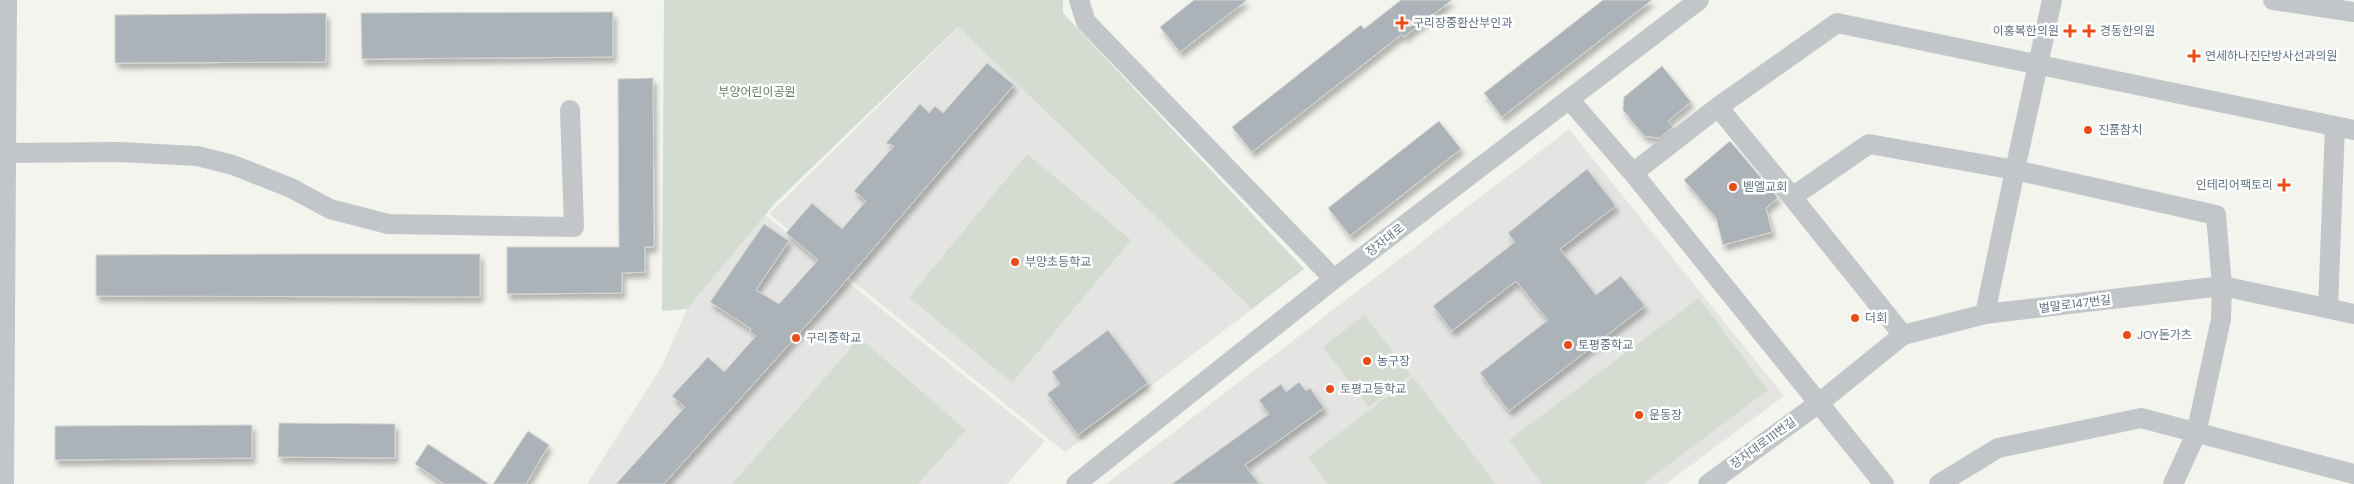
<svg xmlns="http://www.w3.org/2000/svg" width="2354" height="484" font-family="'DM Sans','Noto Sans KR',sans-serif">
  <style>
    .built { fill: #e4e5e3 }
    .green { fill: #d4dbd0 }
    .building { fill: #abb3b8; stroke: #d5d5d2; filter: url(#shadow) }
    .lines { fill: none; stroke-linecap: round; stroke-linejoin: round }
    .minor { stroke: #c3c6c9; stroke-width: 20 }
    .poi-dot { fill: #eb4d17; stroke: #fff; stroke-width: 2 }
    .labels { text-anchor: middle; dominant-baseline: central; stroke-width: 5; stroke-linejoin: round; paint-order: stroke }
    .poi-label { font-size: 12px; fill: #617382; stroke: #fff; text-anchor: start }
    .park-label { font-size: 12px; fill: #657960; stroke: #fff }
    .street-label { font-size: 12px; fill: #617382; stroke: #fff }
  </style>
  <defs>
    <filter id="shadow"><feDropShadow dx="3" dy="5.5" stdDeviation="2.5" flood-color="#0004"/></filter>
  </defs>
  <rect width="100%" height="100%" fill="#f4f4ef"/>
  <!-- built -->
  <path class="built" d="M959,27l293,282 -187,143 -296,-238z
    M1569,129l215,267 -118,88h-560z
    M765,215l280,226 -38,43h-420l75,-118 25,-57z"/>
  <!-- green -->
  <path class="green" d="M664,0h399v13l241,256 -52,40 -294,-282 -183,176 -88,106 -25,2z
    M1027,154l104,86 -119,143 -103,-86z
    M1699,298l69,92 -125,94h-101l-33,-44z
    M1364,315l47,60 -42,32 -46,-60z
    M860,338l106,92 -48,54h-186z
    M1413,377l83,107h-168l-20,-27z"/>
  <!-- building -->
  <path class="building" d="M1194,0h53l-67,52 -20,-25z
    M1401,0h51l-48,37 -2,-3 -150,118 -20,-25 129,-102 3,4z
    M1603,0h49l-150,117 -18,-24z
    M613,12v45l-251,2 -1,-46z
    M326,13v49l-211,1v-48z
    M987,63l27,22 -177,206 -173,193h-48l69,-77 -13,-11 36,-39 16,15 32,-36 -6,-5 1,-2 -41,-27 54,-78 25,17 -33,49 23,14 39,-44 -32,-27 26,-30 30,26 24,-28 -12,-10 40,-45 -8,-3 34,-39 9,9 6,-7 8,7z
    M1662,66l29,36 -23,19 5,6 -14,11 -15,-2 -21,-26 1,-13z
    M653,78l1,169h-9v25l-23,1v20l-115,1v-47h112l-1,-168z
    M1439,121l22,28 -111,87 -22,-28z
    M1730,141l48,57 -12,10 6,24 -49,13 -7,-27 -32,-38z
    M1587,169l29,37 -56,43 36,46 25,-19 24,30 -136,105 -29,-38 68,-53 -32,-39 -64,50 -19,-25 82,-64 -7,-9z
    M300,254h180v43l-384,-1v-41z
    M1108,330l40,53 -70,52 -31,-41 13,-10 -8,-12z
    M1299,382l7,9 4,-3 14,20 -79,57 14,19h-87l97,-70 -10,-14 22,-16 5,8z
    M279,423l116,1v34l-117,-1z
    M252,425v33l-197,2v-34z
    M528,431l21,14 -23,39h-33z
    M428,444l61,40h-45l-29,-20z"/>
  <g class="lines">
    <!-- minor -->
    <path class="minor" d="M1079,0l7,22 248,257
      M2052,0l-37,170 201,45 6,71 -1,33 -25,115 -23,50
      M2273,0l81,12
      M1569,99l64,74 251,311
      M1718,107l74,90
      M5,153l114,-1 78,4 36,9 58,23 39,21 58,15 186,3 -4,-117
      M1633,173l85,-66 119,-84 517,107
      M2328,308l7,-182
      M1903,335l-111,-138 77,-53 146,26 -30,144
      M4,484l3,-484
      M1076,484l258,-205 365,-279
      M1708,484l111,-81 84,-68 82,-21 237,-28 132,28
      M1939,484l59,-36 143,-30 213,56"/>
  </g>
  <!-- markers -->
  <g class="poi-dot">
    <path d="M1399.5 15.5h5v5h5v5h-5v5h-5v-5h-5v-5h5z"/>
    <path d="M2067.5 23.5h5v5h5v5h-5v5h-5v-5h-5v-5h5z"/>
    <path d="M2086.5 23.5h5v5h5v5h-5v5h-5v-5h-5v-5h5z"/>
    <path d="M2191.5 48.5h5v5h5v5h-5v5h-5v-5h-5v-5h5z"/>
    <circle cx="2088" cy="130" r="5"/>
    <path d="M2281.5 177.5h5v5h5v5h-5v5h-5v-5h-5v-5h5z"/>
    <circle cx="1733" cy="187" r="5"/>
    <circle cx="1015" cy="262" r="5"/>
    <circle cx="1855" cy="318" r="5"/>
    <circle cx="2127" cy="335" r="5"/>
    <circle cx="796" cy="338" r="5"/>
    <circle cx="1568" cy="345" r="5"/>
    <circle cx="1367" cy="361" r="5"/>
    <circle cx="1330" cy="389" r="5"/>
    <circle cx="1639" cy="415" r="5"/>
  </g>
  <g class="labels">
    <!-- poi labels -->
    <g class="poi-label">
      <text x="1413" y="23">구리장중환산부인과</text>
      <text x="2059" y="31" text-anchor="end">이홍복한의원</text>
      <text x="2100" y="31">경동한의원</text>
      <text x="2205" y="56">연세하나진단방사선과의원</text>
      <text x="2098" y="130">진품참치</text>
      <text x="2273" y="185" text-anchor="end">인테리어팩토리</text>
      <text x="1743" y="187">벧엘교회</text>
      <text x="1025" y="262">부양초등학교</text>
      <text x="1865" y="318">더회</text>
      <text x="2137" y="335">JOY돈가츠</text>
      <text x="806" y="338">구리중학교</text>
      <text x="1578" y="345">토평중학교</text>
      <text x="1377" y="361">농구장</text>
      <text x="1340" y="389">토평고등학교</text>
      <text x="1649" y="415">운동장</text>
    </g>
    <!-- park labels -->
    <g class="park-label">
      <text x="757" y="92">부양어린이공원</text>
    </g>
    <!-- street labels -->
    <g class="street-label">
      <text transform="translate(1385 240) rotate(-38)">장자대로</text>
      <text transform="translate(2075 304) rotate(-7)">벌말로147번길</text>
      <text transform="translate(1763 443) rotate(-36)">장자대로111번길</text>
    </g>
  </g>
</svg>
